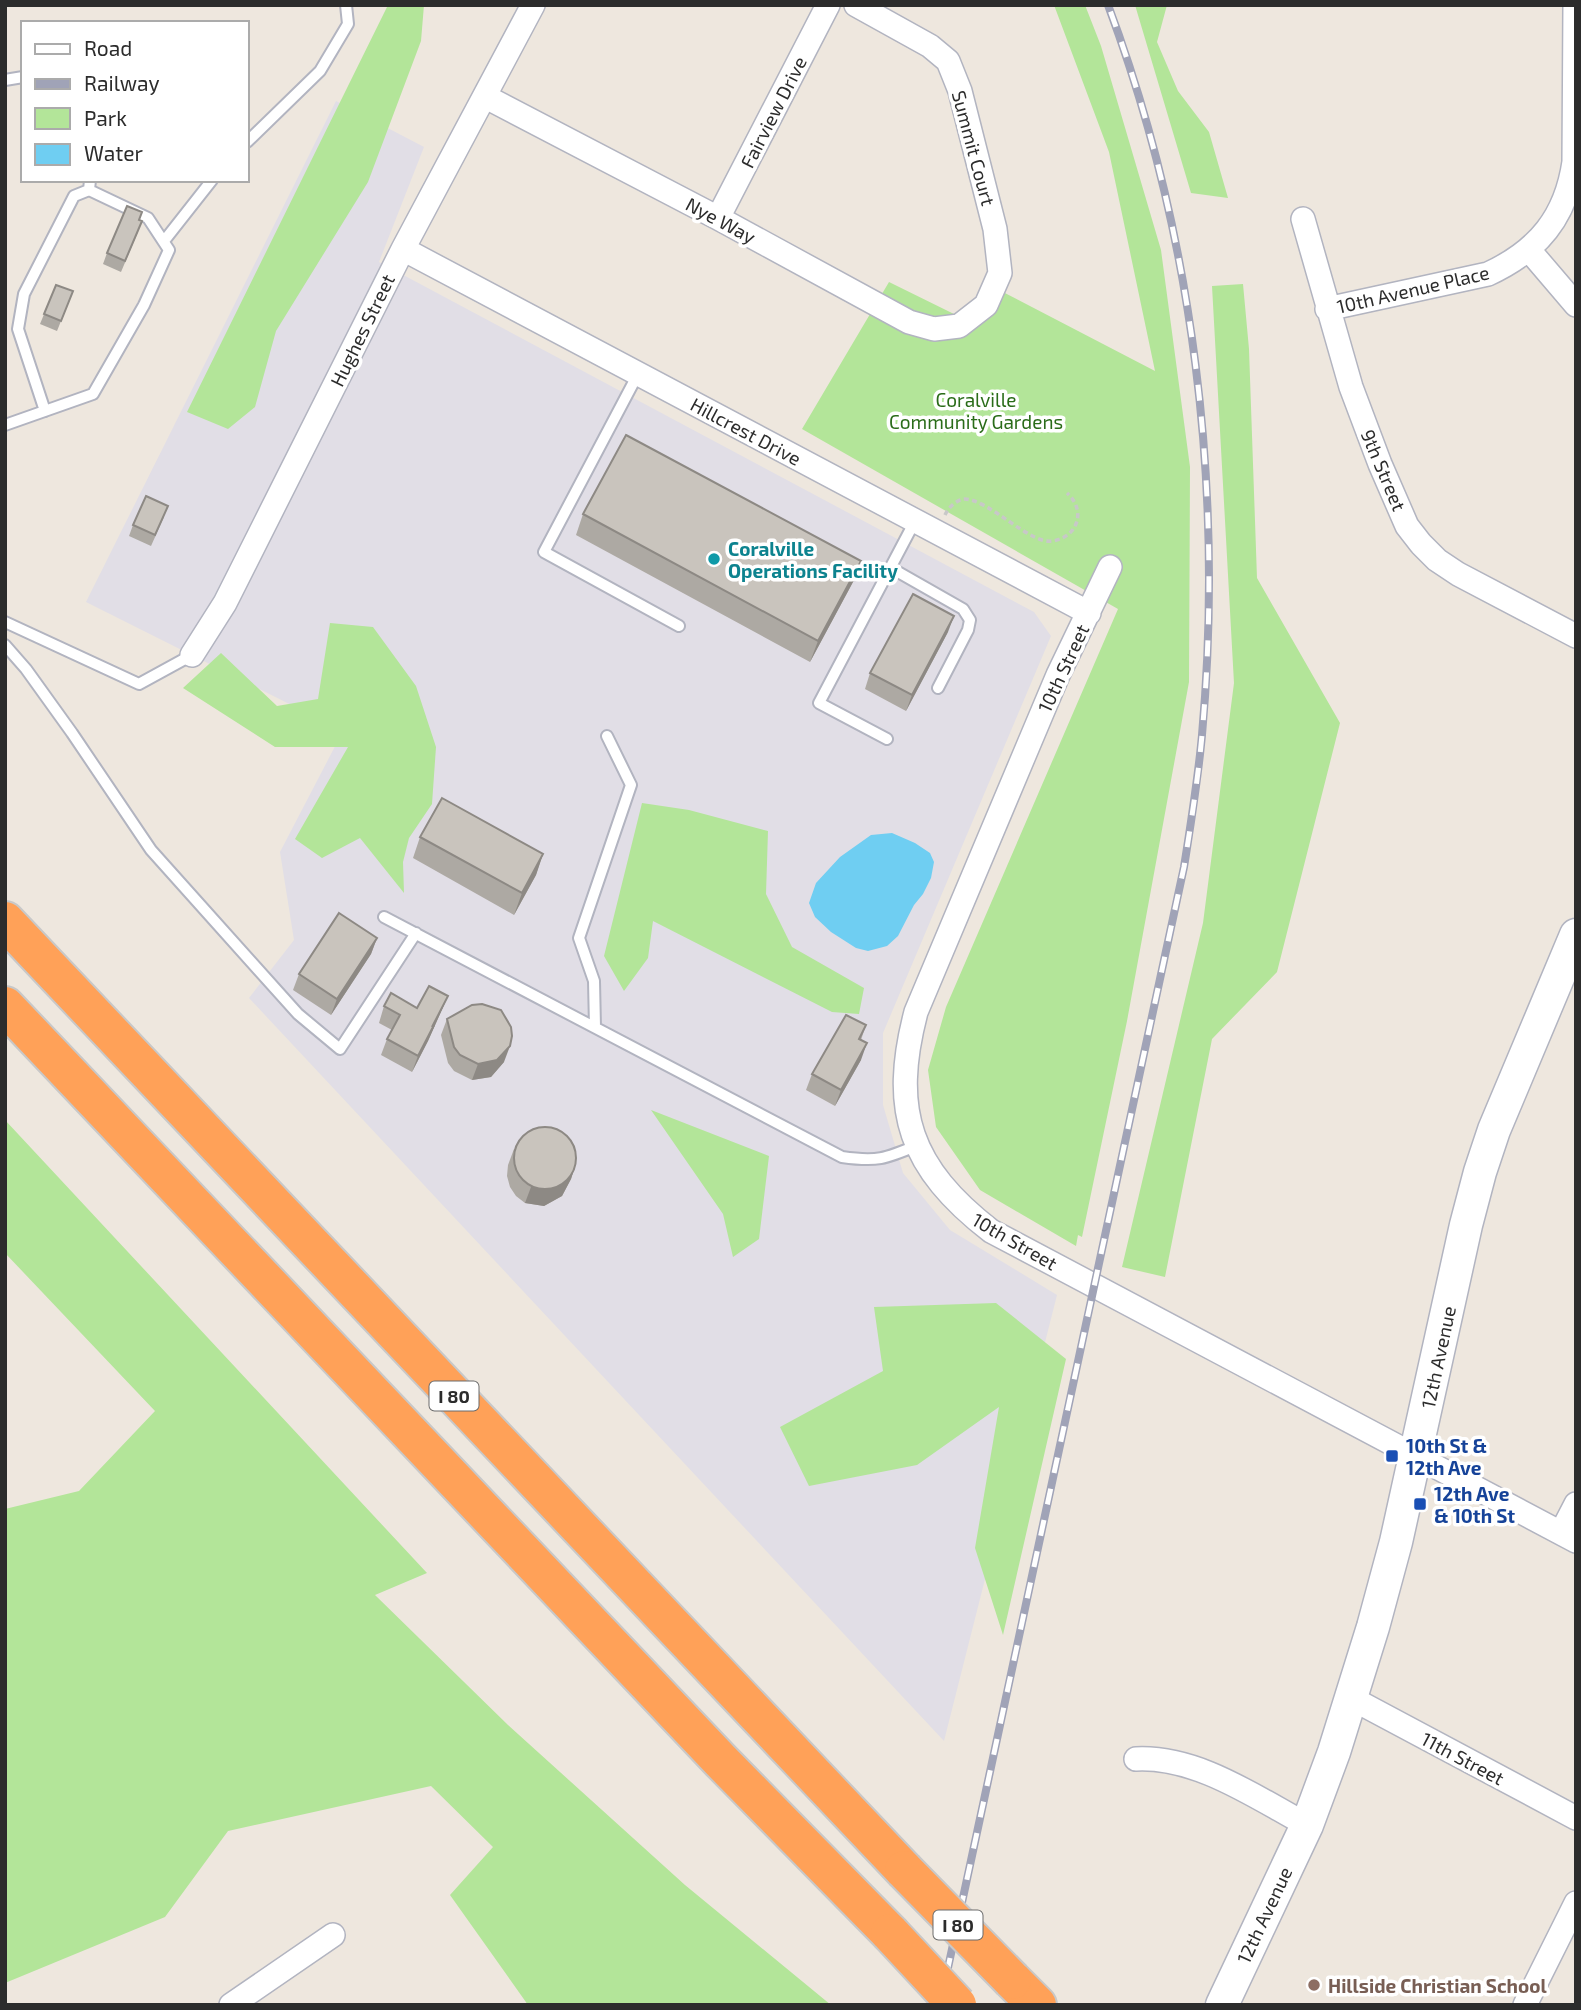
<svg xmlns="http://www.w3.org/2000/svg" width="1581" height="2010" font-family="'Exo 2',sans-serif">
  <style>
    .industrial { fill: #e1dee6 }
    .green { fill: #b3e599 }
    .water { fill: #6fcef2 }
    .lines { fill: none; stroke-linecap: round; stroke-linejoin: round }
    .lane-casing { stroke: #b2b4c0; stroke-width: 14 }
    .street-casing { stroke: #b2b4c0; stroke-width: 26 }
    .secondary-casing { stroke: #b2b4c0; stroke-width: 35 }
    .highway-casing { stroke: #c8c8c8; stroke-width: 42 }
    .path { stroke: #c8c8c8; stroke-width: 3.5; stroke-dasharray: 5 3.5; stroke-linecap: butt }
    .lane { stroke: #fff; stroke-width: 10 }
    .street { stroke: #fff; stroke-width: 23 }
    .secondary { stroke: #fff; stroke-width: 32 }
    .highway { stroke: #ffa158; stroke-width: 38 }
    .rail-casing { stroke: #a0a3b7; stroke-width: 8 }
    .rail { stroke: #fff; stroke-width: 5; stroke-dasharray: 16; stroke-linecap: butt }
    .highway-bridge-casing { stroke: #c8c8c8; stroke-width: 42; stroke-linecap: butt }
    .highway-bridge { stroke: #ffa158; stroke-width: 38 }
    .wall { fill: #ada9a3 }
    .shaded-wall { fill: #8d8984 }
    .building { fill: #c9c4bd; stroke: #8d8984; stroke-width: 2 }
    .culture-dot { fill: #0f9aa8; stroke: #fff; stroke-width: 2.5 }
    .transit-dot { fill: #1a4fb4; stroke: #fff; stroke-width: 2.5 }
    .education-dot { fill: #8d6e63; stroke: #fff; stroke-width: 2.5 }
    .labels { text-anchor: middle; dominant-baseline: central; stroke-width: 7; stroke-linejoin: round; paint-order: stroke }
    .shield { fill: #fff; stroke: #6b6b6b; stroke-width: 2 }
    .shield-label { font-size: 18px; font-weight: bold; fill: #2c2c2c }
    .street-label { font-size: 19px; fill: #2c2c2c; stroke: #fff }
    .park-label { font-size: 19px; fill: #2a6c19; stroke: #fff }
    .culture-label { font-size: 19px; font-weight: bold; fill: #0d838f; stroke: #fff; text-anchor: start }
    .transit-label { font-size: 19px; font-weight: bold; fill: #164399; stroke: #fff; text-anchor: start }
    .education-label { font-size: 19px; font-weight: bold; fill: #785e54; stroke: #fff; text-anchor: start }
  </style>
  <rect width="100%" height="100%" fill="#eee7de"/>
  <!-- industrial -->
  <path class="industrial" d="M336,101l88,46 -45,115 655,350 17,24 -168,397v72l20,68 47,57 107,65 -113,446 -695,-743 45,-58 -14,-88 63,-121 -257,-129z"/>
  <!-- green -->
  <path class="green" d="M388,5h36l-3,36 -53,141 -92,149 -21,76 -27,22 -41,-17z
    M1054,5h31l16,41 60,204 29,217 -1,215 -62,339 -45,216 -4,-2 -2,11 -96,-56 -44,-63 -8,-57 18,-63 172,-398 -316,-180 87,-147 67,33 43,-25 156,81 -46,-219z
    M1135,5h32l-10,37 21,49 31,41 19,66 -37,-5z
    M1243,284l6,65 8,229 83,145 -63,249 -65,67 -47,238 -43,-10 81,-344 31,-240 -22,-397z
    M330,623l43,4 43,59 20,61 -4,57 -23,34 -6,24 1,31 -44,-55 -38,20 -27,-19 53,-92h-73l-92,-59 38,-35 56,53 41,-7z
    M642,803l47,7 79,21 -2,63 26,53 72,41 -5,26 -27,-2 -179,-91 -5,37 -24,33 -20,-35z
    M651,1110l118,46 -10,83 -26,18 -10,-43z
    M5,1120l422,453 -52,22 133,130 177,160 146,120h-303l-78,-110 43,-48 -62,-61 -203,45 -63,86 -160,66v-474l74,-18 76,-80 -150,-158z
    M996,1303l70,56 -63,276 -28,-87 24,-141 -82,58 -108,21 -29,-59 103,-56 -9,-64z"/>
  <!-- water -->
  <path class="water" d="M892,833l23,10 15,10 4,9 -3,16 -8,16 -9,11 -16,31 -11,10 -19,5 -12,-3 -25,-16 -16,-15 -6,-14 7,-20 24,-26 31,-22z"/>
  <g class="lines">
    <defs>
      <path id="lane" d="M5,80l18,-3
        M247,142l73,-71 28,-47 -2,-19
        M164,241l48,-61
        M638,374l-94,178 135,74
        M45,411l-27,-82 6,-35 50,-98 15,-6
        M5,425l88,-31 51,-89 25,-55 -21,-32 -59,-28 1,-10
        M891,568l72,41 7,11 -2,10 -30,58
        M5,622l134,62 53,-29
        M5,645l21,24 46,64 79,117 147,164 42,35 76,-116
        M887,739l-68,-36 96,-182
        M384,917l458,240c35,5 43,2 76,-12
        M595,1027l-1,-46 -15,-43 52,-153 -24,-49"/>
      <path id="street" d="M486,97l232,121 191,104 25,7 25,-3 27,-21 14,-32 -5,-44 -35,-138 -12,-30 -18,-15 -74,-41
        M718,218l110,-213
        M1303,219l48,168 29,77 27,62 14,18 16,16 21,14 118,62
        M403,249l686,364
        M1529,250l47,55
        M1327,309l161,-35c50,-23 78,-57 86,-112l1,-157
        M1110,567l-52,108 -142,337c-26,99 -6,156 75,219l585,310
        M192,655l33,-52 178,-354 130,-244
        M1561,1533l15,-29
        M1351,1698l225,120
        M1136,1759c61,-3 119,38 171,66
        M231,2005l102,-70
        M1525,2005l51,-102"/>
      <path id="secondary" d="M1222,2005l85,-180 27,-73 39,-125 23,-85 70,-317 14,-53 14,-42 82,-195"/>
      <path id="highway" d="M5,921l899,949
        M5,1006l716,755 169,172
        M1012,1980l25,25"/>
    </defs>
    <!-- lane casing -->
    <use href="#lane" class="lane-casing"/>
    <!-- street casing -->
    <use href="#street" class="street-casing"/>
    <!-- secondary casing -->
    <use href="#secondary" class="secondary-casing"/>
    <!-- highway casing -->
    <use href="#highway" class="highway-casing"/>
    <!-- path -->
    <path class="path" d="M945,515c3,-7 12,-16 20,-16 25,1 65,46 88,42 26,-5 33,-31 14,-48"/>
    <!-- lane -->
    <use href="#lane" class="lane"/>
    <!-- street -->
    <use href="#street" class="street"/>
    <!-- secondary -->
    <use href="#secondary" class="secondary"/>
    <!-- highway -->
    <use href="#highway" class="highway"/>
    <defs>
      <path id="rail" d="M940,2005l244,-1138c7,-44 14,-88 18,-132 22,-244 -8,-500 -94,-730"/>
    </defs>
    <!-- rail casing -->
    <use href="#rail" class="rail-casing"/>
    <!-- rail -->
    <use href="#rail" class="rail"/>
    <defs>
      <path id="highway-bridge" d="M904,1870l108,110
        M890,1933l67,72"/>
    </defs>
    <!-- highway-bridge casing -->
    <use href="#highway-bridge" class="highway-bridge-casing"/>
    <!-- highway-bridge -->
    <use href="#highway-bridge" class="highway-bridge"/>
  </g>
  <!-- wall -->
  <path class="wall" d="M139,220l-1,12 -17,40 -18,-8 4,-11z
    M56,285l17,6 -16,40 -17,-7z
    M583,514l278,47 -8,21 -43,80 -234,-127z
    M164,517l-13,29 -22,-10 4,-11z
    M948,632l-42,79 -41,-22 5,-16z
    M420,837l123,17 -7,21 -22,40 -101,-57z
    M377,938l-6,16 -40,61 -38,-25 6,-16z
    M448,996l-20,45 -16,31 -31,-17 6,-16 5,-9 -13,-7 5,-17 33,2z
    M447,1019l57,43 -13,15 -19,3 -18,-9 -6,-8 -7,-28z
    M866,1025l-5,15v20l-26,46 -29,-16 6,-16z
    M514,1149l62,14 -5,16 -9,17 -18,10 -19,-3 -9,-7 -6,-9 -3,-11 1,-11z"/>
  <!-- shaded-wall -->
  <path class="shaded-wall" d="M861,561l-8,21 -43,80 8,-21z
    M954,616l-6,16 -42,79 6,-16z
    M543,854l-7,21 -22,40 8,-22z
    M377,938l-6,16 -40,61 6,-16z
    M448,996l-20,45 -16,31 6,-16z
    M867,1043l-6,17 -26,46 6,-16z
    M510,1046l-6,16 -13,15 -19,3 6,-16z
    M576,1163l-5,16 -9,17 -18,10 -19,-3 6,-16z"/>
  <!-- building -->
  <path class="building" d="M127,206l15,6 -3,8 3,1 -17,40 -18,-8z
    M56,285l17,6 -12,30 -17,-7z
    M626,435l235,126 -43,80 -235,-127z
    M146,496l22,10 -13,29 -22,-10z
    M913,594l41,22 -42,79 -42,-22z
    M442,798l101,56 -21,39 -102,-56z
    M339,913l38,25 -40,61 -38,-25z
    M429,986l19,10 -16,31 2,-2 -16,31 -31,-17 13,-24 -16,-9 7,-13 26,15z
    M482,1004l19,6 10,17 1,9 -2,10 -13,14 -19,4 -18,-9 -6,-8 -7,-28 25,-14z
    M846,1015l20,10 -7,14 8,4 -26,47 -29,-16z
    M514 1158a31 31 0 1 1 62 0a31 31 0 1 1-62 0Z"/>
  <!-- markers -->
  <circle class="culture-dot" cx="714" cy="559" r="7"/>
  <g class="transit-dot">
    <rect x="1385" y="1449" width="14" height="14" rx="3.5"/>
    <rect x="1413" y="1497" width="14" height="14" rx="3.5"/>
  </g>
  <circle class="education-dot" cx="1314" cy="1985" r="7"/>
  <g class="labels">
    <!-- shield labels -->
    <g class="shield">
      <rect x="429.5" y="1381.5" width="49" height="29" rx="5"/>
      <rect x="933.5" y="1910.5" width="49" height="29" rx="5"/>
    </g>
    <g class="shield-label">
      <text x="454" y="1396">I 80</text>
      <text x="958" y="1925">I 80</text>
    </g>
    <!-- street labels -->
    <g class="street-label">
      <text transform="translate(773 112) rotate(-63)">Fairview Drive</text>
      <text transform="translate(974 148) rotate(75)">Summit Court</text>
      <text transform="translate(721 220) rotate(28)">Nye Way</text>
      <text transform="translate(1413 289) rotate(-13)">10th Avenue Place</text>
      <text transform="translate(362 330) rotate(-64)">Hughes Street</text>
      <text transform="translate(746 431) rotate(28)">Hillcrest Drive</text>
      <text transform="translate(1384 470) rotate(67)">9th Street</text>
      <text transform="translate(1063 668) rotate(-65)">10th Street</text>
      <text transform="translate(1015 1241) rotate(30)">10th Street</text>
      <text transform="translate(1438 1357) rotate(-78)">12th Avenue</text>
      <text transform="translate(1463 1758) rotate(28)">11th Street</text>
      <text transform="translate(1264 1915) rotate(-65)">12th Avenue</text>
    </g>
    <!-- park labels -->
    <g class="park-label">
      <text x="976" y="399">Coralville<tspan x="976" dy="22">Community Gardens</tspan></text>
    </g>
    <!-- culture labels -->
    <g class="culture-label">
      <text x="728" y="548">Coralville<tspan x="728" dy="22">Operations Facility</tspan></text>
    </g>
    <!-- transit labels -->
    <g class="transit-label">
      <text x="1406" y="1445">10th St &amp;<tspan x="1406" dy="22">12th Ave</tspan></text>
      <text x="1434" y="1493">12th Ave<tspan x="1434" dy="22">&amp; 10th St</tspan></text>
    </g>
    <!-- education labels -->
    <g class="education-label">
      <text x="1328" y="1985">Hillside Christian School</text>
    </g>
  </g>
  <!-- border -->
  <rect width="1581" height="2010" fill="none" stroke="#2c2c2c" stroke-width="14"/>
  <!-- legend -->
  <rect x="21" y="21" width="228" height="161" fill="#ffffff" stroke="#ababab" stroke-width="2"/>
  <rect x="35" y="44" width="35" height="10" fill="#ffffff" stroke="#ababab" stroke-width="2"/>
  <text x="84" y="56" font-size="21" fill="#2c2c2c">Road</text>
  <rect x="35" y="79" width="35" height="10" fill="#a0a3b7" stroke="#ababab" stroke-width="2"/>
  <text x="84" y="91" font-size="21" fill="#2c2c2c">Railway</text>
  <rect x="35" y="108" width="35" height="21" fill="#b3e599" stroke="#ababab" stroke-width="2"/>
  <text x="84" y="126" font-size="21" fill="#2c2c2c">Park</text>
  <rect x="35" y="144" width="35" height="21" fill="#6fcef2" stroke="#ababab" stroke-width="2"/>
  <text x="84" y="161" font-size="21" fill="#2c2c2c">Water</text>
</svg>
